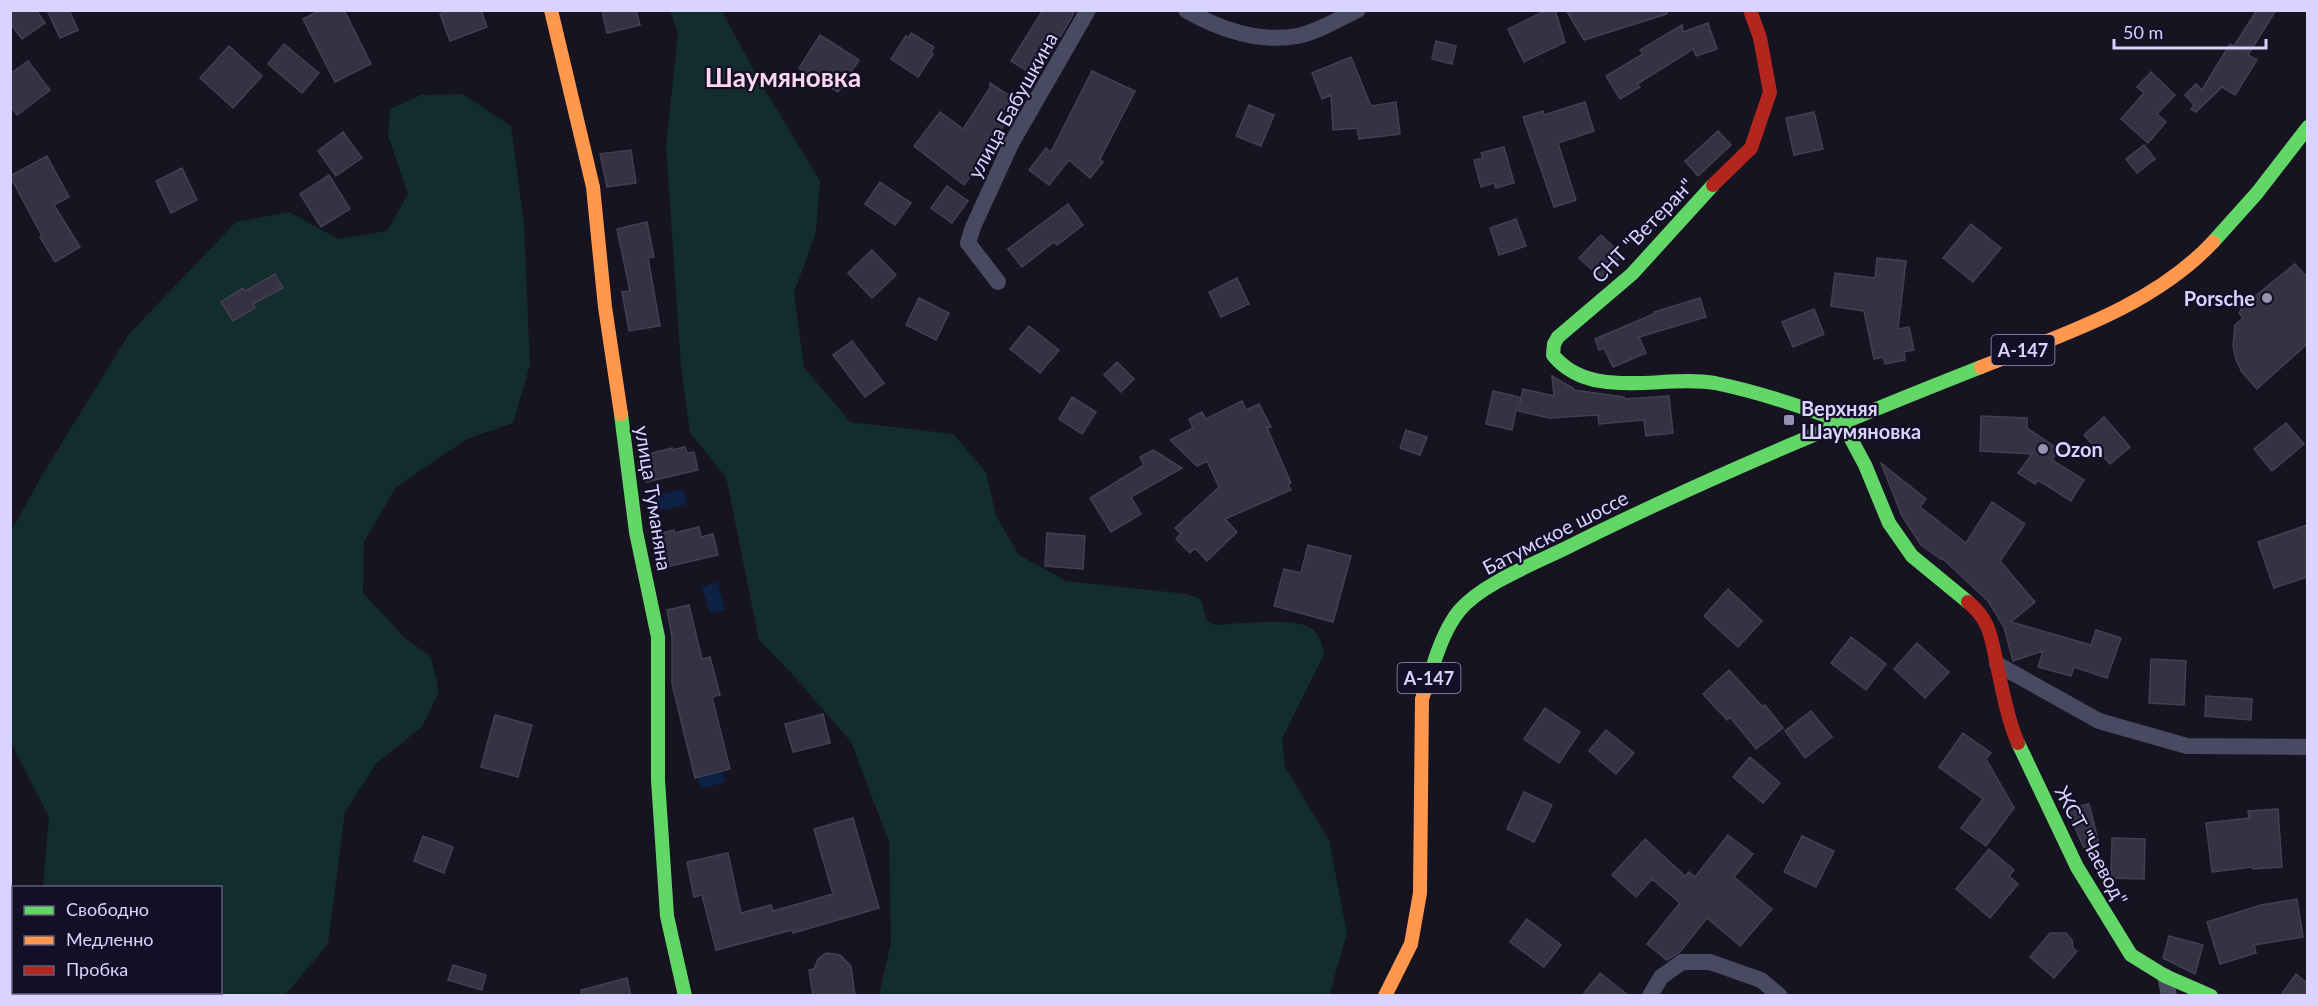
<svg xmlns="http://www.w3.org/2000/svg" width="2318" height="1006" font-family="Lato,sans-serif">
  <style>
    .green { fill: #132c2d }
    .water { fill: #0d2144 }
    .building { fill: #343243; stroke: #433f54; stroke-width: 1.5 }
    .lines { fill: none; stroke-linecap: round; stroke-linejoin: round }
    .street { stroke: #4a4962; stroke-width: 16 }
    .fast { stroke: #63d668; stroke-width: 14 }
    .slow { stroke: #ff974d; stroke-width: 14 }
    .jam { stroke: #b3261e; stroke-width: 14 }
    .poi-dot { fill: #9591b1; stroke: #130f26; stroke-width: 2 }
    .labels { text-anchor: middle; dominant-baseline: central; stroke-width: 4.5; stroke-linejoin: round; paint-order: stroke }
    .shield { fill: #130f26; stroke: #9e99be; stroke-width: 1.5 }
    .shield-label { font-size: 18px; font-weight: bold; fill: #d9d4ff }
    .street-label { font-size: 20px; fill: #d9d4ff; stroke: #130f26 }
    .poi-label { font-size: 20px; font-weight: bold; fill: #d9d4ff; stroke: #130f26; text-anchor: start }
    .district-label { font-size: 26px; font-weight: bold; fill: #ffd6f0; stroke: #130f26 }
  </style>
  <rect width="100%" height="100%" fill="#161421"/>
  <!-- green -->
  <path class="green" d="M670,11h52l37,69 61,101 -4,51 -22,61 10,74 46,55 103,12 33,38 10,44 23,39 47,26 121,13 14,5 5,20 9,6c21,-1 81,-9 97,4 8,6 10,16 12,25l-42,85 3,28 44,73 18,94 -18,61h-450l12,-53 -2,-100 -38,-100 -57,-66 -35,-36 -33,-163 -36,-44 -9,-66 -15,-221 12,-113z
    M463,94l48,32 13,98 6,141 -17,58 -46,16 -71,48 -32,55 -1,51 41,44 27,20 8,35 -17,35 -46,37 -31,48 -17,132 -43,51h-274l-1,-70 3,-3 1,70h206v-104l-177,-1 6,-70 -38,-74v-212l33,-59 85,-138 107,-112 53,-10 49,27 49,-8 21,-37 -20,-58 2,-27 31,-14z"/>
  <!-- water -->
  <path class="water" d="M683,489l4,15 -27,7 -4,-15z
    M717,582l8,27 -15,4 -8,-26z
    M722,771l3,11 -24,7 -3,-11z"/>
  <!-- building -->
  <path class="building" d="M10,10h26l9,13 -23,16 -12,-16z
    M47,10h22l9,20 -18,8z
    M320,10h24l27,54 -36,18 -32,-63z
    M449,10h32l6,17 -37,14 -10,-27z
    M602,10h34l4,15 -33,8z
    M1043,10h27l4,3 -37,64 -26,-16z
    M1547,10h8l10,32 -41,20 -16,-33z
    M1566,10h101v4l-83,26z
    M2257,10h19l-28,45 9,5 -22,35 -13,-8 -26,25 -5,-3 3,-4 -9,-10 11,-11 6,6 28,-46 4,2z
    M1708,23l9,26 -21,7 -3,-7 -56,35 3,3 -20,12 -14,-23 37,-22 -3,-4 42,-25 1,7z
    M911,33l23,14 -3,5 2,2 -15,23 -27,-18 15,-23 3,1z
    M820,35l39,25 -21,32 -39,-24z
    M1436,41l20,5 -4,18 -20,-5z
    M284,44l35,29 -17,20 -34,-29z
    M229,46l33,30 -29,32 -33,-30z
    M1351,57l20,49 25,-4 4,32 -41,5 -2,-11 -24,2 -2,-35 -9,4 -10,-26z
    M28,61l22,29 -33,25 -7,-10v-31z
    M1092,71l43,20 -35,68 3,3 -13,16 -21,-18 -20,25 -20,-15 17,-22 5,4z
    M2151,72l24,23 -18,19 9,8 -18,21 -27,-24 23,-26 -7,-6z
    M990,83l29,19 -31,47 2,1 -26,35 -50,-39 26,-34 23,17 27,-41z
    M1585,102l9,29 -36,12 18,57 -22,7 -31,-90 20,-6 1,4z
    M1249,105l25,10 -13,31 -25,-10z
    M1814,112l9,37 -29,6 -8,-37z
    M1718,131l13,14 -33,31 -13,-15z
    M343,132l19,26 -26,18 -18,-25z
    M2144,145l11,14 -18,14 -11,-14z
    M1504,147l10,36 -18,5 -2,-5 -13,4 -7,-27 9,-2 -2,-5z
    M631,150l5,33 -29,4 -7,-33z
    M47,156l22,41 -15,8 26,42 -25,15 -15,-25 2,-1 -32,-60z
    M182,168l15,32 -26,13 -15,-32z
    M329,175l21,34 -29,18 -21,-33z
    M880,182l31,21 -16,22 -30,-21z
    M947,186l21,15 -16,22 -21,-15z
    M1068,204l15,21 -26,20 -3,-3 -32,25 -14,-18z
    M1516,219l10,27 -27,9 -9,-27z
    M647,222l7,35 -6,1 12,68 -31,5 -7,-39 8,-1 -13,-62z
    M1971,224l30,24 -28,34 -30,-24z
    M1601,235l21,20 -21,23 -22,-20z
    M872,250l24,25 -24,23 -24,-25z
    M1877,258l29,3 -8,68 11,-2 5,23 -10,2 1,8 -20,4 -2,-7 -9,2 -10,-48 -33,-5 4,-33 40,5z
    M2295,264l12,13v67l-50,45 -15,-17 -6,-12 -3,-14 2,-21 8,-7 -4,-5 5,-8z
    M275,274l8,14 -30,16 2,4 -22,13 -12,-19 22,-14 2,3z
    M1237,278l12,26 -28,13 -12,-25z
    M919,298l30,15 -13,27 -30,-15z
    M1700,298l6,19 -67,20 7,16 -33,14 -9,-19 -5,2 -4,-11 59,-25v-2z
    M1814,309l10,25 -31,13 -11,-25z
    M1029,326l30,24 -19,23 -30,-24z
    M852,341l32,42 -19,14 -32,-42z
    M1117,362l17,17 -13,13 -17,-17z
    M1552,376l21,12 1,2 50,7 1,2 44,-3 4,37 -27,3 -2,-16 -45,4 -1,-9 -49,3 -31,-7 5,-22 31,7z
    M1493,391l26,6 -7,33 -26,-6z
    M1072,397l24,15 -14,22 -23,-15z
    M1242,401l4,9 13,-6 12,23 -4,1 24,55 -3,2 3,5 -66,29 12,13 -30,29 -12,-13 -5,5 -14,-14 5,-5 -6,-6 44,-41 -12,-26 -10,5 -27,-26 23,-12 -4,-9 13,-7 4,7z
    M1981,416l46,2v10l40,27h-12l-3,5 32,20 -13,21 -33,-21 -3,4 -17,-11 14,-19 -52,-3z
    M2104,417l26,30 -20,17 -26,-29z
    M2286,423l18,21 -32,27 -18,-22z
    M1406,430l21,7 -7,18 -20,-7z
    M685,447l2,6 7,-1 4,18 -52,12 -5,-26 31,-8v2z
    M1153,450l29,18 -51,29 10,17 -30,18 -21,-34 54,-33 -4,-8z
    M1881,463l45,36 -6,8 46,36 26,-41 33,22 -25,37 35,41 -24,20 80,23 5,-15 25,8 -14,40 -33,-11 -3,9 -33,-9 5,-16 -30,10 -9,-34 -16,-26 -46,-43 -1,1 -20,-14 -19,-29z
    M2307,525v52l-33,11 -16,-46z
    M699,527l2,10 12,-3 5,21 -52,12 -8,-33 16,-4v3z
    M1047,533l38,3 -2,33 -38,-3z
    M1308,545l43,11 -18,66 -59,-16 10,-37 17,4z
    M1728,589l34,32 -24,26 -34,-31z
    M689,605l13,54 8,-2 10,38 -8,2 18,72 -35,9 -23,-94v-47l-5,-27z
    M1851,637l35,27 -20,26 -35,-27z
    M1917,643l32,29 -24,26 -31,-29z
    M2151,659l35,2 -2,44 -35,-2z
    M1729,670l34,37 2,-2 18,23 -27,21 -26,-32 -3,3 -24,-26z
    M2206,696l46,3 -1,21 -46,-4z
    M1545,708l35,24 -21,31 -35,-24z
    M1811,711l21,26 -27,21 -20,-27z
    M823,714l7,29 -37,9 -8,-28z
    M495,715l37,10 -14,52 -37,-10z
    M1606,730l28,23 -18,21 -27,-23z
    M1963,733l28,20 -5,6 28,49 -28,38 -25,-18 22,-29 -44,-32z
    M1750,757l30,26 -17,20 -30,-26z
    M1524,792l28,13 -18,37 -27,-13z
    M2089,804l10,40 -15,4 -17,-39z
    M2278,809l4,58 -29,2v-2l-41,5 -6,-49 43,-5 -1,-7z
    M853,818l26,90 -86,25 -1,-3 -76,20 -14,-55 -8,2 -7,-35 41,-9 13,60 30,-8 2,6 60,-17 -19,-65z
    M1728,835l25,19 -19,23 38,32 -32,37 -33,-28 -27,34 -13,8 -20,-16 33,-41 -28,-24 -16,18 -24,-22 33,-36 40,37 4,-4 6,5z
    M423,836l30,11 -9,26 -30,-12z
    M1802,836l32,15 -18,36 -32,-15z
    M2112,838l33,1 -1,40 -33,-1z
    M1989,849l25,21 -5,6 9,8 -28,34 -34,-29z
    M2297,899l6,38 -49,8 2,8 -36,11 -13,-42 54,-17z
    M1527,919l34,26 -17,22 -34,-25z
    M2050,933h16l6,7 1,8 4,3 -23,27 -24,-21z
    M2169,936l34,9 -8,29 -32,-16z
    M826,953l14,2 11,11 4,30h-42l-4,-26 5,-1 4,-10z
    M453,965l33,10 -4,15 -34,-10z
    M1600,973l29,23h-47z
    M2296,974l11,9v13h-27z
    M627,978l4,18h-50v-6z"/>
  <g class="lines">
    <!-- street -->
    <path class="street" d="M1186,10c32,19 73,33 111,26 19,-3 43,-18 61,-26
      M998,282l-30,-39 5,-16 38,-83 77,-134
      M1997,664l102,57 88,25 121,1
      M2165,976l4,20
      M1650,996l11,-19 21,-15h28l51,18 19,16"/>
    <!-- fast -->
    <path class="fast" d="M1713,185l-81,89 -74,63 -4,7 -1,11c38,47 110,19 162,28 43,9 86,23 127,39l23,43 24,58 23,33 56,46
      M2213,242l44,-49 51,-66
      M621,414l15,118 22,105v143l9,136 18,80
      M1432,669c6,-20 14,-42 27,-58 22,-27 77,-48 109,-64 134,-67 273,-125 413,-180
      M2018,743l59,124 54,88 34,21 46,20"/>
    <!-- slow -->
    <path class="slow" d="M551,10l42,177 12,120 16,107
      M1981,367c80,-32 171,-60 232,-125
      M1385,996l26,-52 9,-51 2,-194 10,-30"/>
    <!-- jam -->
    <path class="jam" d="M1713,185l38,-37 19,-56 -10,-54 -10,-28
      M1968,602c23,19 23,36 29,63 5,24 11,56 21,78"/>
  </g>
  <!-- markers -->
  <g class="poi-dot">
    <circle cx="2267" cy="298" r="6"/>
    <rect x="1783" y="414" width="12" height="12" rx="3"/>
    <circle cx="2043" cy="449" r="6"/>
  </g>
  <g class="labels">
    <!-- shield labels -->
    <g class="shield">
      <rect x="1991.5" y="335" width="63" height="30" rx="4.5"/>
      <rect x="1397.5" y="663" width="63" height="30" rx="4.5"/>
    </g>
    <g class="shield-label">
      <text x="2023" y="350">А-147</text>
      <text x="1429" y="678">А-147</text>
    </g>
    <!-- street labels -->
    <g class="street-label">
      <text transform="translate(1012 105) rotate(-61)">улица Бабушкина</text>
      <text transform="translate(1642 230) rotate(-46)">СНТ "Ветеран"</text>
      <text transform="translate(654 498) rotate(81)">улица Туманяна</text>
      <text transform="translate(1555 532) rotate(-27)">Батумское шоссе</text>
      <text transform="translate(2092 845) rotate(62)">ЖСТ "Чаевод"</text>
    </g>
    <!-- poi labels -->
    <g class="poi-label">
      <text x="2255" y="298" text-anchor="end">Porsche</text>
      <text x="1801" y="408">Верхняя<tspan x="1801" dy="23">Шаумяновка</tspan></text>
      <text x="2055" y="449">Ozon</text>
    </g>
    <!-- district labels -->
    <g class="district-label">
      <text x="783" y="77">Шаумяновка</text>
    </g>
  </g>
  <!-- border -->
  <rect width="2318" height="1006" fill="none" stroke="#d9d4ff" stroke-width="24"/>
  <!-- legend -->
  <rect x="12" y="886" width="210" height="108" fill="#130f26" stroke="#625e7d" stroke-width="1.5"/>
  <rect x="24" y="906" width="30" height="9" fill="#63d668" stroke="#625e7d" stroke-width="1.5"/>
  <text x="66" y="916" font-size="18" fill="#d9d4ff">Свободно</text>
  <rect x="24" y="936" width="30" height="9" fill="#ff974d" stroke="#625e7d" stroke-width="1.5"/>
  <text x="66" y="946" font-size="18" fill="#d9d4ff">Медленно</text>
  <rect x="24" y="966" width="30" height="9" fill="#b3261e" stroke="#625e7d" stroke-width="1.5"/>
  <text x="66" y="976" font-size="18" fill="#d9d4ff">Пробка</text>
  <!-- scale -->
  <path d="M2114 39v9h152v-9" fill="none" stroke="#d9d4ff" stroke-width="3"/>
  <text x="2123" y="39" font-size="18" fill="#d9d4ff" stroke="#130f26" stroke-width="4.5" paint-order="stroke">50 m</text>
</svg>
